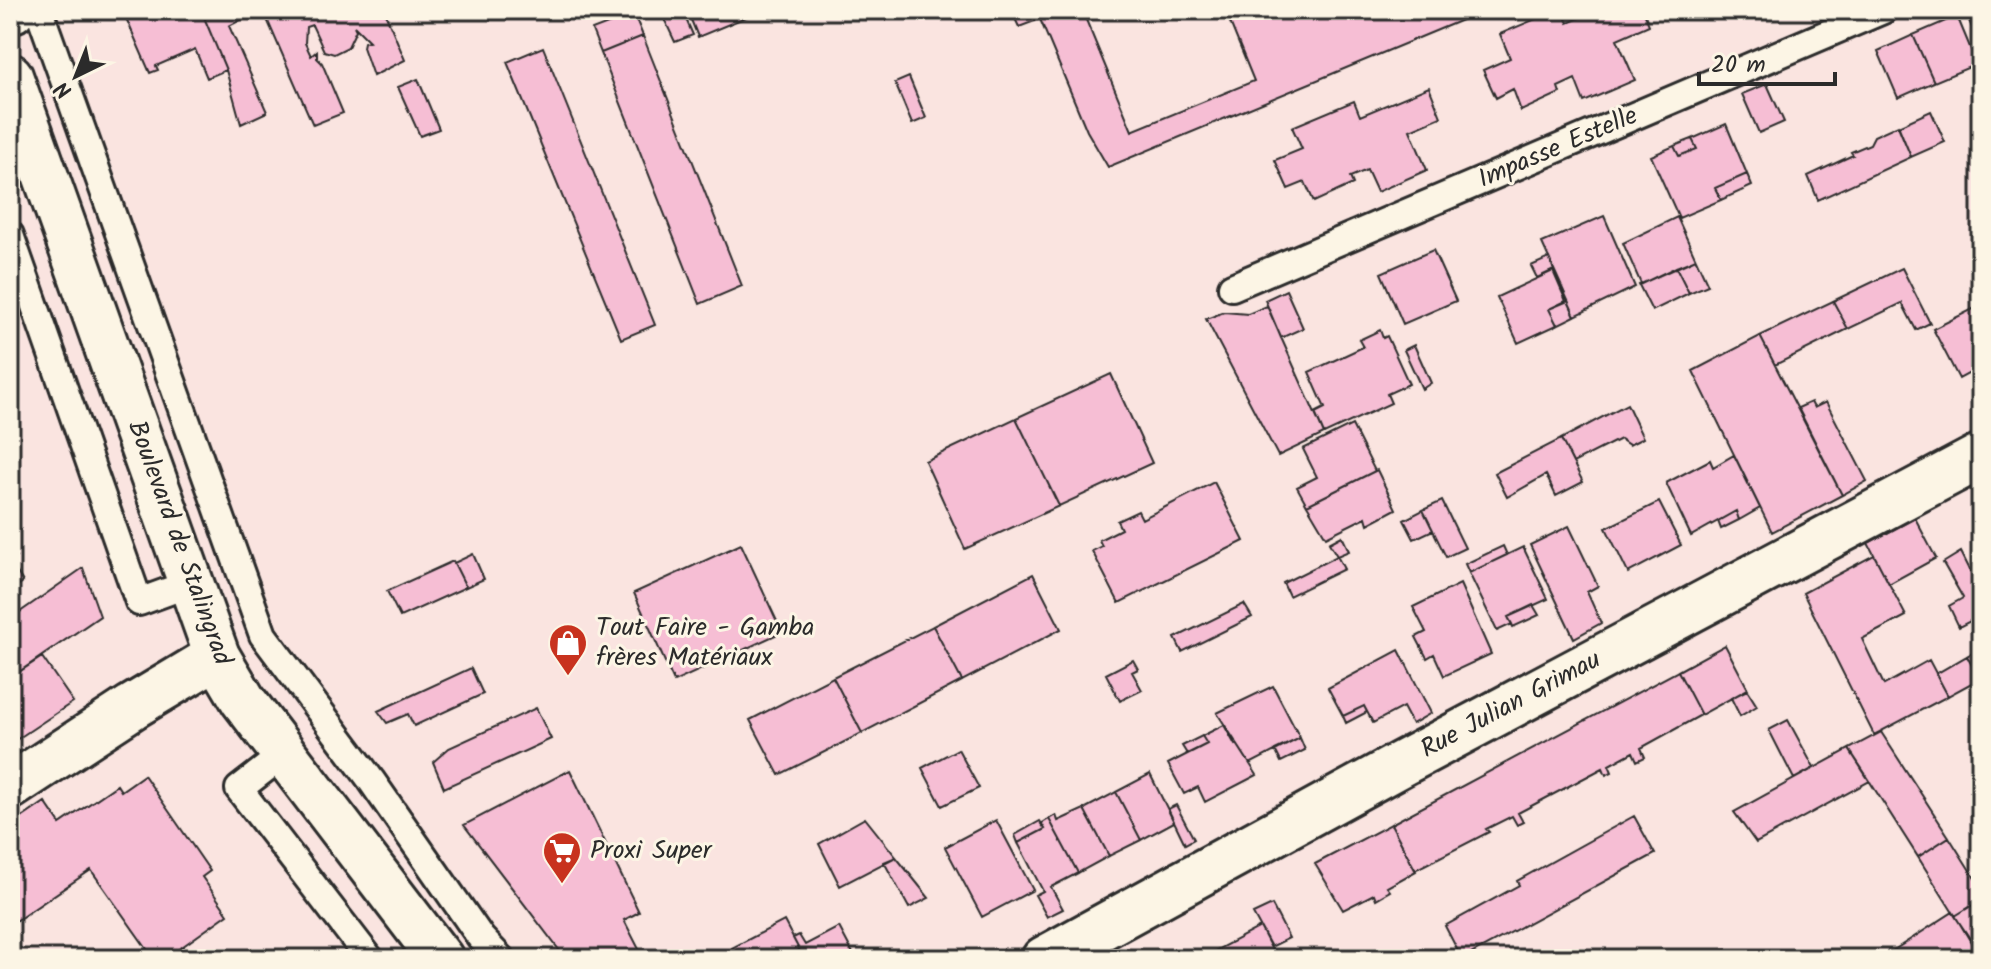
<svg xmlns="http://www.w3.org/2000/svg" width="1991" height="969" font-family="Kalam,sans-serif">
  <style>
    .building { fill: #f6bed4; stroke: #2b2b2b; stroke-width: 2 }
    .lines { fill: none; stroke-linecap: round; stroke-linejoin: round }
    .service-casing { stroke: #2b2b2b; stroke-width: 32 }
    .minor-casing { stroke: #2b2b2b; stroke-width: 50 }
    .secondary-casing { stroke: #2b2b2b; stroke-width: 50 }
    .service { stroke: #fcf5e5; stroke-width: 26 }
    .minor { stroke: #fcf5e5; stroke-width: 44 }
    .secondary { stroke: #fcf5e5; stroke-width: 44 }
    .labels { text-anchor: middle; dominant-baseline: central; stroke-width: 6; stroke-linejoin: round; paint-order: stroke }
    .street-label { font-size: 26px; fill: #2b2b2b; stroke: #fcf5e5 }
    .poi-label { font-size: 26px; fill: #2b2b2b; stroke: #fcf5e5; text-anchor: start }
  </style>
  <rect width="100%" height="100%" fill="#fae4e0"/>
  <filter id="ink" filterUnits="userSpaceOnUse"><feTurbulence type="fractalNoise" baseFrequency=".0125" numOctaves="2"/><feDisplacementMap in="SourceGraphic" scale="16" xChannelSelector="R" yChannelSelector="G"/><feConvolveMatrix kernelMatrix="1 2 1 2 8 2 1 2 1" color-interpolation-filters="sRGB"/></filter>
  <g filter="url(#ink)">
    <!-- building -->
    <path class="building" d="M145,10h56l25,60 -19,8 -12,-29 -39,17 2,4 -8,3 -24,-55z
      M201,10h59l-31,16 38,86 -26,12 -15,-54z
      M263,10h121l21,50 -32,16 -10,-29 1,-5 5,-1 -15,-15 2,4 -8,17 -14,7 -10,-3 -12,-26 -6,2 -1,16 6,13 6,-5v7l5,5 21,50 -30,12z
      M660,10h22l11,25 -18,7z
      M687,10h76l-65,27z
      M1011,10h71l50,121 122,-50 -29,-71h261l-378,157 -21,-36 -47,-112 -21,8z
      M1557,10h5l6,13 30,-13h45l6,15 -32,14 18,41 -51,22 -9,-23 -17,8 2,6 -39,18 -8,-22 -17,9 -13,-28 27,-12 -10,-24z
      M1981,10v38l-14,-32z
      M634,14l9,22 -42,17 -9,-23z
      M1957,16l20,48 -43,18 -21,-47z
      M1913,35l21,47 -36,16 -20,-47z
      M643,36l99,250 -42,18 -99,-251z
      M543,47l112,278 -34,14 -114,-277z
      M909,77l17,41 -14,6 -17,-41z
      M418,79l21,50 -19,7 -22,-49z
      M1767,84l17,38 -25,11 -17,-39z
      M1429,87l12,30 -31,13 17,40 -50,22 -10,-22 -17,7 3,7 -39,18 -9,-20 -17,7 -13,-29 27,-11 -10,-22 62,-26 6,15z
      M1931,111l14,31 -34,15 -13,-31z
      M1726,124l21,50 -32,14 6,12 -42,18 -28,-62 23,-10 5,10 18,-7 -5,-10z
      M1898,125l13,32 -93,43 -10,-24 45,-21 -2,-3 19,-8 4,-8z
      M1692,139l5,10 -18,7 -5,-10z
      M1747,174l5,12 -31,14 -6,-12z
      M1604,216l31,71 -60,29 -33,-73z
      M1677,217l19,42 -55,25 -18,-41z
      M1433,250l23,51 -53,23 -22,-51z
      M1549,258l5,12 -17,8 -6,-12z
      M1696,259l12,26 -19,8 -13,-26z
      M1676,267l13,26 -37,18 -13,-26z
      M1902,268l28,55 -14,7 -14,-27 -54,26 -15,-28z
      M1553,271l13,30 -17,8 8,16 -39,18 -21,-46z
      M1286,290l17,38 -22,10 -16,-38z
      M1568,301l7,15 -18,9 -8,-16z
      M1833,301l15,28 -73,36 -15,-29z
      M1981,305v62l-22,12 -26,-50z
      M1267,306l57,128 -46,22 -72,-137 18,-7 24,2z
      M1380,330l3,8 4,-2 22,48 -22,10 4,9 -67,31 -9,-21 10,-5 -16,-36 54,-25 -4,-7z
      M1760,336l82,159 -70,37 -79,-161z
      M1414,345l17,38 -9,6 -18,-39z
      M1111,374l41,89 -93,43 -43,-88z
      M1811,402l3,6 12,-6 41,79 -25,14 -44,-87z
      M1627,404l16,34 -14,7 -9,-6 -47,24 -12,-24z
      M1016,418l43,88 -94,43 -40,-88z
      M1352,425l23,46 -68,34 -10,-18 20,-10 -14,-28z
      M1561,439l22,43 -27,14 -10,-21 -39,22 -12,-24z
      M1734,455l26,53 -21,12 -3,-9 -45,25 -25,-53 44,-23 3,7z
      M1377,470l19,39 -28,15 -2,-7 -40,20 -19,-32z
      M1214,482l30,59 -125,62 -27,-52 10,-5 -3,-6 22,-11 -4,-8 21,-10 4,8z
      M1442,501l23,47 -19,9 -23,-47z
      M1659,502l22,43 -53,28 -22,-45z
      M1423,510l10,20 -19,9 -10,-19z
      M1736,511l3,9 -18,9 -3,-8z
      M1915,518l21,40 -47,26 -21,-41z
      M1569,526l29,60 -11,6 14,31 -27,15 -44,-93z
      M1342,536l7,15 -12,5 -8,-13z
      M741,544l41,88 -108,50 -40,-89z
      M1503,546l4,9 -38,18 -4,-9z
      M1523,547l25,52 -40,18 4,7 -15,7 -28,-58z
      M10,549l6,8 -6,4 13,21 -13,9z
      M1961,552l20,40v39l-7,-12 -15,8 -10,-21 14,-8 -20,-35z
      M473,554l11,25 -18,8 -12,-24z
      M1874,555l32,61 -44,23 22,46 45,-25 19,36 -74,39 -71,-142z
      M1337,556l7,13 -55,27 -6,-13z
      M453,561l13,26 -66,30 -13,-26z
      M83,568l17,48 -90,62v-59z
      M1033,574l28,55 -99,52 -29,-55z
      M1460,584l31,70 -47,22 -10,-22 -7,4 -11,-21 10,-5 -13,-25z
      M1244,604l8,13 -70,35 -7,-14z
      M1533,605l6,10 -26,12 -5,-10z
      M933,626l29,55 -100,52 -29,-56z
      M1725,645l23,44 -47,26 -23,-44z
      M1981,648v30l-2,1 -12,-23z
      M1399,650l32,63 -19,11 -9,-17 -30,16 -9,-17 -21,10 -15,-28z
      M1967,656l12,23 -31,17 -12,-22z
      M42,657l31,45 -63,42v-66z
      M1133,660l5,9 -6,3 10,18 -22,11 -14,-27z
      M471,668l12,26 -69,32 -6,-12 -21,9 -9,-12z
      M1678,671l23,44 -60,33 4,9 -8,4 -4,-9 -24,13 3,7 -6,3 -3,-7 -85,45 5,9 -6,3 -5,-9 -26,13 3,3 -74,38 -24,-46z
      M833,677l29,56 -83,42 -29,-55z
      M1273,686l27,52 -50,26 -33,-51z
      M1747,690l10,16 -17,10 -9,-18z
      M1364,706l3,6 -21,11 -3,-7z
      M536,708l15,31 -107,49 -11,-26 16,-14z
      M1788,720l26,48 -20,11 -25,-49z
      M1224,725l11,20 2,-1 20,31 -52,27 -7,-15 -14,7 -16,-30 39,-20 -5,-8z
      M1881,732l68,105 -31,20 -69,-108z
      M1202,736l5,8 -20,10 -5,-8z
      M1300,738l5,12 -24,12 -6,-12z
      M958,749l21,39 -37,18 -20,-38z
      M1849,749l21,32 -114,62 -22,-31z
      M570,770l69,142 -15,8 20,39h-78l-102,-134z
      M1150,774l24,48 -33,18 -25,-48z
      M144,775l66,96 -8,6 26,37 -63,45h-11l-63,-89 -81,55v-99l35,-24 15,22 57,-39 4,6z
      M1116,792l25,48 -32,16 -25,-47z
      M1176,805l18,34 -9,5 -17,-35z
      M1084,809l25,47 -31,17 -29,-54 7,-4 2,6z
      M1634,816l21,38 -193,105 -17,-33 74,-41 -2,-4z
      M865,818l31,39 -56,29 -21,-42z
      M1049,819l29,54 -27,14 12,22 -16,8 -12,-22 8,-4 -25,-48 27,-14 -4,-5z
      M996,820l37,70 -51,27 -37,-70z
      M1040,821l5,8 -27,14 -3,-8z
      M1391,824l25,47 -29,16 3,4 -14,8 -2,-5 -31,16 -28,-46z
      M1949,837l32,51v12l-26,16 -37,-59z
      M896,857l33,41 -20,10 -25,-46z
      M1981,900v33l-10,7 -16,-24z
      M1272,905l17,33 -18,9 -18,-33z
      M1953,912l28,47h-101z
      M784,921l20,38h-66l-6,-11z
      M839,927l17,32h-52l-11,-21 6,-3 6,10z
      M1260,927l13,25 -13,7h-53l-2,-3z"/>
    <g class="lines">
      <defs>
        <path id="service" d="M39,10l224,625 108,145 110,158 20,21
          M10,162l27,-10
          M10,235l129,367 52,-19
          M1232,287l651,-277
          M284,754l-45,35 131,170"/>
        <path id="minor" d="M10,11l3,-1
          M10,787l122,-80 85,-51
          M1044,959l357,-195 580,-308"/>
        <path id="secondary" d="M10,76l207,580 26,44 198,259"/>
      </defs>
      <!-- service casing -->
      <use href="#service" class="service-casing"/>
      <!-- minor casing -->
      <use href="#minor" class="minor-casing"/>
      <!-- secondary casing -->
      <use href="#secondary" class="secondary-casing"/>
      <!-- service -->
      <use href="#service" class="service"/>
      <!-- minor -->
      <use href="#minor" class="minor"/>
      <!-- secondary -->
      <use href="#secondary" class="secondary"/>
    </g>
  </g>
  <!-- icons -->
  <defs>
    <symbol id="shop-pin" viewBox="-11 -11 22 30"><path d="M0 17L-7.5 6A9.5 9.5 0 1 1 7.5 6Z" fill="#c8321e" stroke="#fcf5e5"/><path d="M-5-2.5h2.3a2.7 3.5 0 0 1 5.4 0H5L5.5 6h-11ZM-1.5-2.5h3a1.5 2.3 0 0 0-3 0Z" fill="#fff"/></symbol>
    <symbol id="supermarket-pin" viewBox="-11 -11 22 30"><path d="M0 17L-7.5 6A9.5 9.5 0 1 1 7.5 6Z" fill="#c8321e" stroke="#fcf5e5"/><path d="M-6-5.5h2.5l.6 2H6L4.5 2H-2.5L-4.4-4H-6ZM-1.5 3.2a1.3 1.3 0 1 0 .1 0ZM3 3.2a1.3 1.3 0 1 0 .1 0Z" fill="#fff"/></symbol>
  </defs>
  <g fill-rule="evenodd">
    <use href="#shop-pin" x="546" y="621" width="44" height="60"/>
    <use href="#supermarket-pin" x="540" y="829" width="44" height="60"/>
  </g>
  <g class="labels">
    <!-- street labels -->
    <g class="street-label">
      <text transform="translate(1558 148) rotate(-23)">Impasse Estelle</text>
      <text transform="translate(179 543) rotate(70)">Boulevard de Stalingrad</text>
      <text transform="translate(1511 705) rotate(-28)">Rue Julian Grimau</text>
    </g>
    <!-- poi labels -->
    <g class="poi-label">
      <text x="596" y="628">Tout Faire - Gamba<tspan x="596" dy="30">frères Matériaux</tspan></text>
      <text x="590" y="851">Proxi Super</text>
    </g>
  </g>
  <!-- margin -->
  <rect width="1991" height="969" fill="none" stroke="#fcf5e5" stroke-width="40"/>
  <rect x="20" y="20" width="1951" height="929" fill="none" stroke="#2b2b2b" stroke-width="3" filter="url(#ink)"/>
  <!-- north arrow -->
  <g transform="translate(76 76) rotate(223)" stroke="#fcf5e5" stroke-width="6" paint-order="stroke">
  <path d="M0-6L14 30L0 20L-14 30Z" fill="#2b2b2b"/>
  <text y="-12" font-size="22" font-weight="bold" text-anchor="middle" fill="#2b2b2b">N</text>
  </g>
  <!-- scale -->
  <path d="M1699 72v12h136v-12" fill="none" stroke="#2b2b2b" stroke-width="4"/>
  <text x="1711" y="72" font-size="24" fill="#2b2b2b" stroke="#fcf5e5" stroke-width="6" paint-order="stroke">20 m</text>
</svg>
